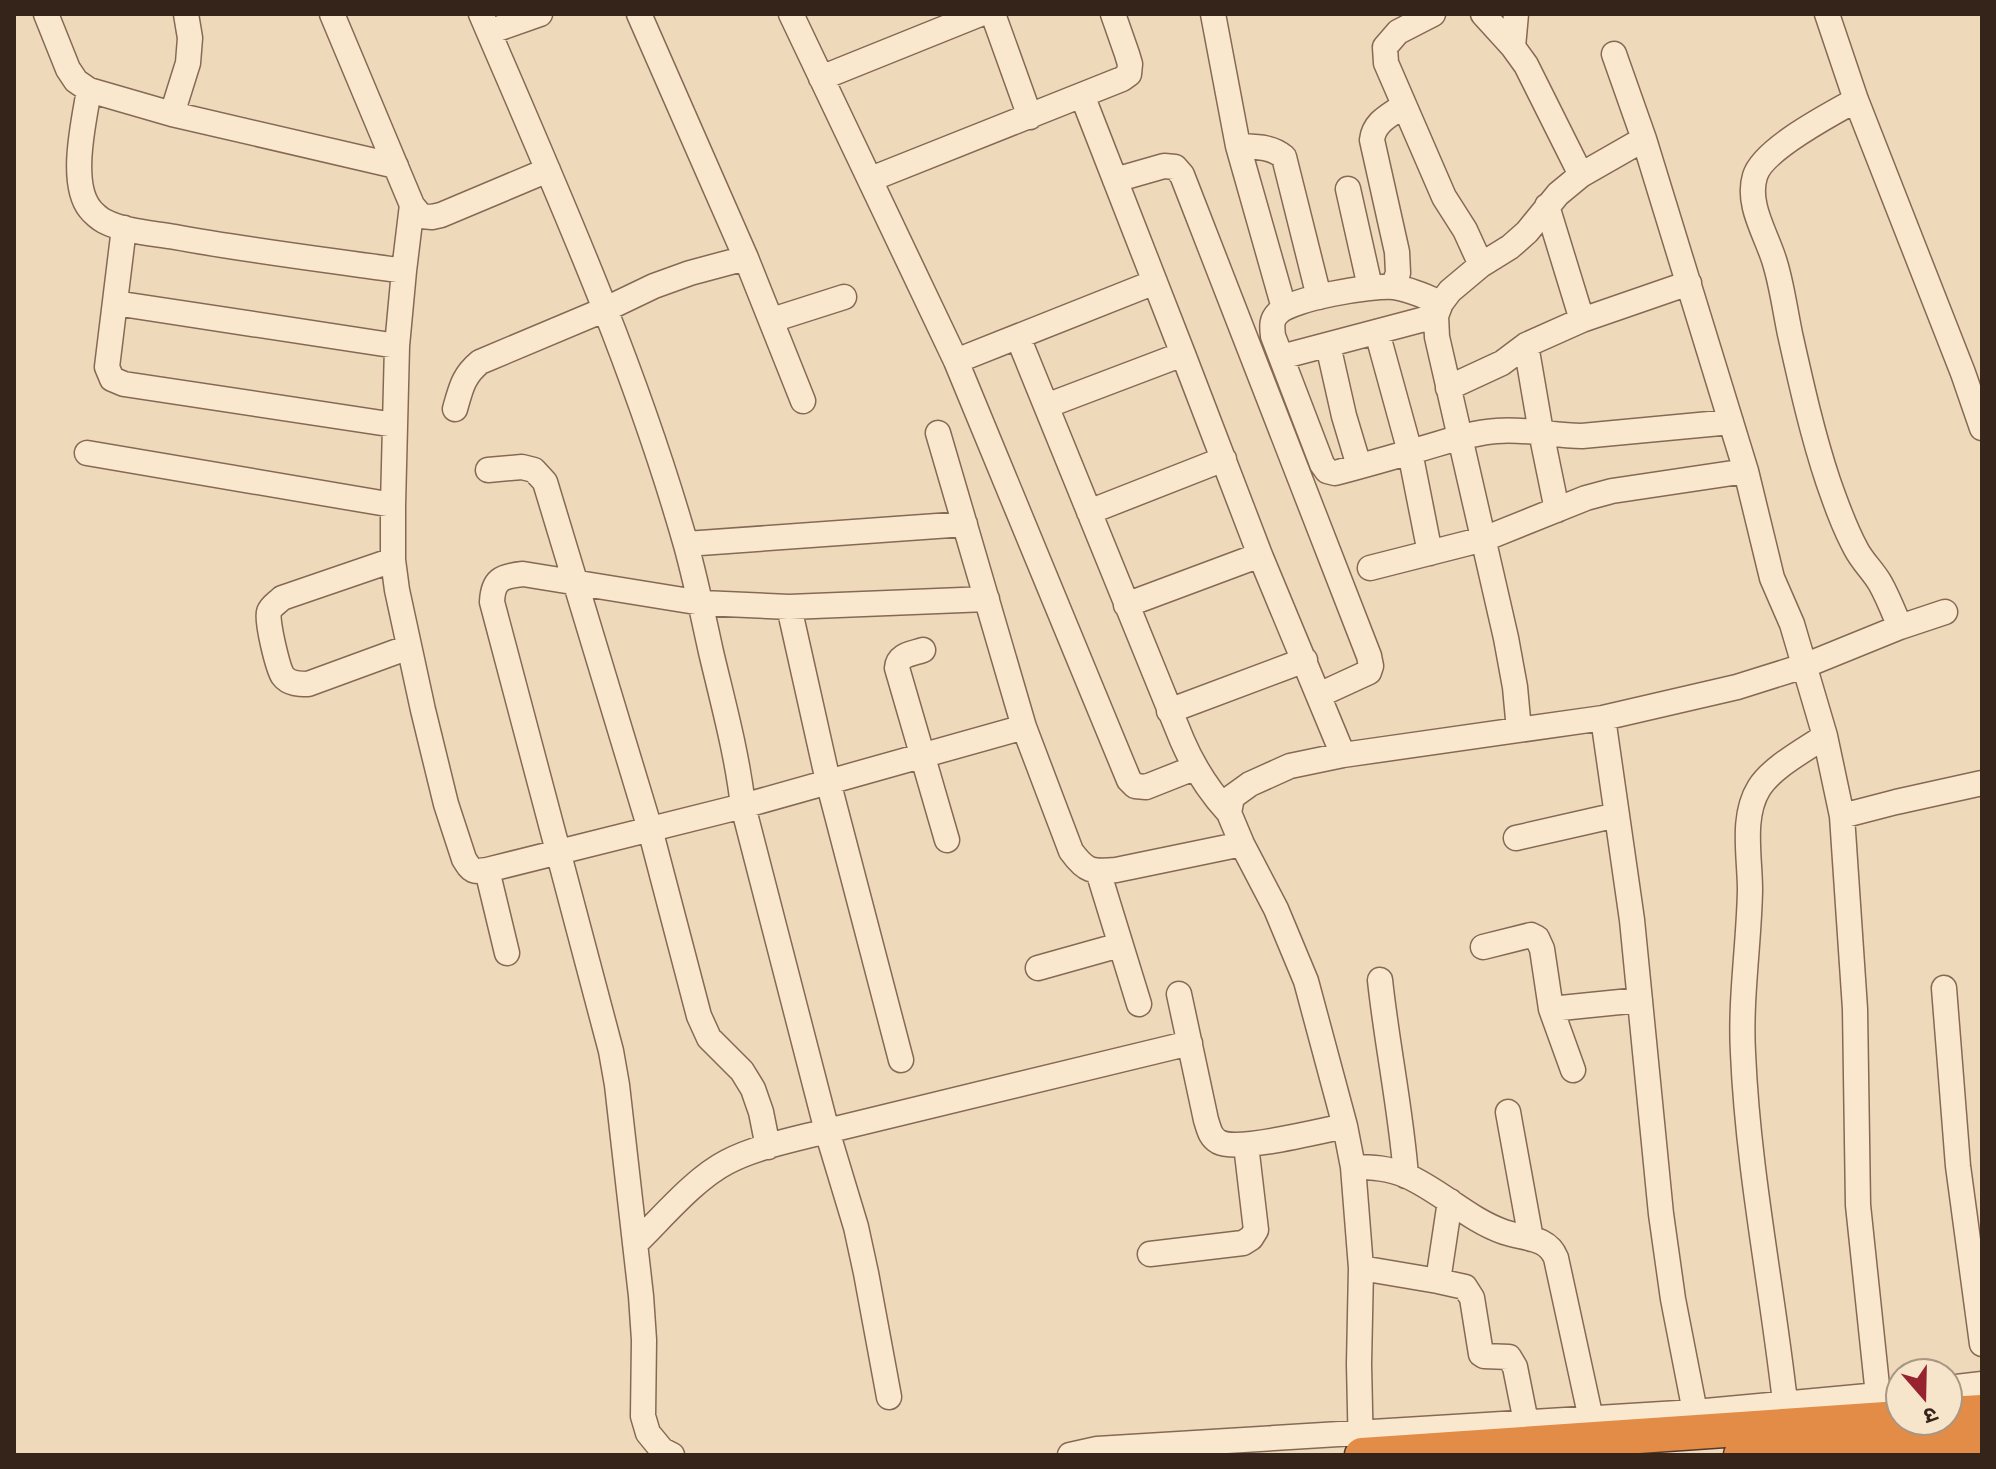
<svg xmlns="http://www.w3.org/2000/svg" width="1996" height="1469" font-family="Merriweather,'Noto Sans Devanagari',serif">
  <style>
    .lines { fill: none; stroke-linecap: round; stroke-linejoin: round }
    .minor-casing { stroke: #866955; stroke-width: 27 }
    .highway-casing { stroke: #53382a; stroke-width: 37 }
    .minor { stroke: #fae8ce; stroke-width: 24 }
    .highway { stroke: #e38c47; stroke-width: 34 }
  </style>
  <rect width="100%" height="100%" fill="#efd9bb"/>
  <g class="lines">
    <defs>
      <path id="minor" d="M46,14l22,55 8,12 13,9 83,24 224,52
        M332,14l80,191 9,11 11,1 9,-2 107,-45
        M481,14c75,175 153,348 205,531 10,36 17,71 25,107 12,51 26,101 32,154l84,325 29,96 10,46 23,124
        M639,14l107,244 57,143
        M791,14l165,347 173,419 6,6 11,1 48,-19
        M993,14l37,103
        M1213,14l25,132 46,162
        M1433,14l-35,18 -13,15 1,16 58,134 21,33 16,35
        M1483,14l30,33 13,18 55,110
        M1827,14l29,86 107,273 19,55
        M489,32l51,-18
        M1513,47l3,-33
        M1614,54l30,85 102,332 26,107 20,46 33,112 17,80
        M821,78l159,-64
        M89,90c-5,31 -20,93 1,119 3,4 10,10 14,12 21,11 49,12 71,16 76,14 153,23 229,34
        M1082,95l101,259 77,201 83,200
        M1856,100c-25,14 -93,49 -101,76 -9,29 12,59 20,87 7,23 10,47 15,71 11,49 22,99 38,147 8,23 16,46 28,68 6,12 17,22 24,34 8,14 14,30 20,44
        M172,114l16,-51 2,-25 -4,-24
        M1238,146c17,1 33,0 46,11l35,140
        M871,179l251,-100 7,-5 1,-10 -3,-10 -14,-40
        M1115,180l49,-14 11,1 7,8 187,481 2,10 -2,6 -50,23
        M1348,189l22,98
        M412,205l-8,66 -7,75 -4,159v55l4,30 26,120 23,94 18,55c8,13 9,13 23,11l256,-64 281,-79
        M1547,206l35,114
        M124,228l-17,139 5,12 12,5 271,41
        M1393,287l5,-14 -1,-21 -25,-112c2,-18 17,-24 31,-34
        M115,303l282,43
        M1441,303c-15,-6 -31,-14 -47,-16 -21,-2 -102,11 -116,26 -7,7 -6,13 -5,23l49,128 5,7 8,2c26,-7 52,-14 78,-22 27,-7 55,-18 83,-20 30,-3 57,5 86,5l149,-14
        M772,320l72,-23
        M1377,332l33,120 20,101
        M1018,337l164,403c12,28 26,50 47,73
        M1328,345l16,71 15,50
        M1526,345l15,87 16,78
        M1281,357l155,-41
        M956,361l199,-79
        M1448,388l54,-25 24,-18 56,-25 107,-37
        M1046,406l137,-52
        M455,409c6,-21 8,-33 25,-47l126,-53 48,-23 36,-13 56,-15
        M938,433l86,294 47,124c15,21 21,21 45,19l126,-26
        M87,453l306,52
        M488,470l34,-3 12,3 11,12 105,347 49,187 10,22 33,33 11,18 8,23 7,35
        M1089,512l135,-53
        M686,544l279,-20
        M393,560l-111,38c-5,5 -11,8 -13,14 -3,8 9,57 14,64 6,8 17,8 25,8l101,-37
        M1370,568l114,-29 102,-41 26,-7 134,-20
        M1126,605l134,-50
        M789,607l39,174 73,279
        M923,650c-11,4 -25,4 -26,18l50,172
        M1169,711l136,-51
        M1603,718l29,202 29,294 12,85 22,113
        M1519,730l-4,-43 -9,-49 -69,-301 -1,-21 5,-13 9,-12 31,-26 29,-18 17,-15 31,-38 23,-19 63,-36
        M1516,838l101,-23
        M487,870l20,83
        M1098,871l41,133
        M1483,947l48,-12 6,3 5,11 9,60 22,61
        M1038,968l82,-23
        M1380,980c7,66 21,130 26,196
        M1944,988l14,178 24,178
        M1179,994l27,126c3,9 4,17 13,22 19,10 101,-11 126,-16
        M1551,1009l89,-9
        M1508,1112l23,127
        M1353,1167c19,0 36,1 54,9 34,15 62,44 97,56 20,7 43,4 52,26l35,161
        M635,1244c27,-26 59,-65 92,-82 28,-15 69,-23 100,-31l363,-88
        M1150,1254l93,-11 8,-5 5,-8 -10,-85
        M1361,1268l77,13 27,6 7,11 9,56 3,2 25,1 6,10 11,55
        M1438,1281l12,-80
        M1948,1388l34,-4
        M1878,1395l-20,-190 -3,-196 -13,-193 54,-14 86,-19
        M1785,1402c-13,-116 -37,-231 -42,-349 -3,-54 6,-109 7,-163 0,-33 -9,-73 9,-102 13,-21 46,-38 66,-52
        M672,1455l-10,-5 -14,-17 -5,-17 1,-76 -3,-44 -24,-211 -6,-34 -119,-449c1,-22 9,-26 31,-28l179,29 87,4 198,-8
        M1070,1455l27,-6 598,-37 205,-19
        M1361,1455l-2,-91 2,-96 -8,-101 -8,-41 -39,-145 -30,-72 -34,-65 -13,-31 3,-16 18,-13 40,-18 53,-11 260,-37 134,-31 67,-21 96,-39 45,-15"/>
      <path id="highway" d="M1948,1414l34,-2
        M1362,1455l538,-37
        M1741,1455l241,-17"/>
    </defs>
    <!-- minor casing -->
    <use href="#minor" class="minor-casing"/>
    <!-- highway casing -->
    <use href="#highway" class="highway-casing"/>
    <!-- minor -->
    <use href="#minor" class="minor"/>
    <!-- highway -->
    <use href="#highway" class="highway"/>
  </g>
  <!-- border -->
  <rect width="1996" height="1469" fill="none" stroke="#34241a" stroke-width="32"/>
  <!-- north arrow -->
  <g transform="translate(1924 1397) rotate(160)"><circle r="38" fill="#f6e4cb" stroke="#a89784" stroke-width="2"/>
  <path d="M0-6L14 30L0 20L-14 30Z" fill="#972331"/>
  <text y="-12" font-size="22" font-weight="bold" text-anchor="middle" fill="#34241a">उ</text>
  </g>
</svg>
